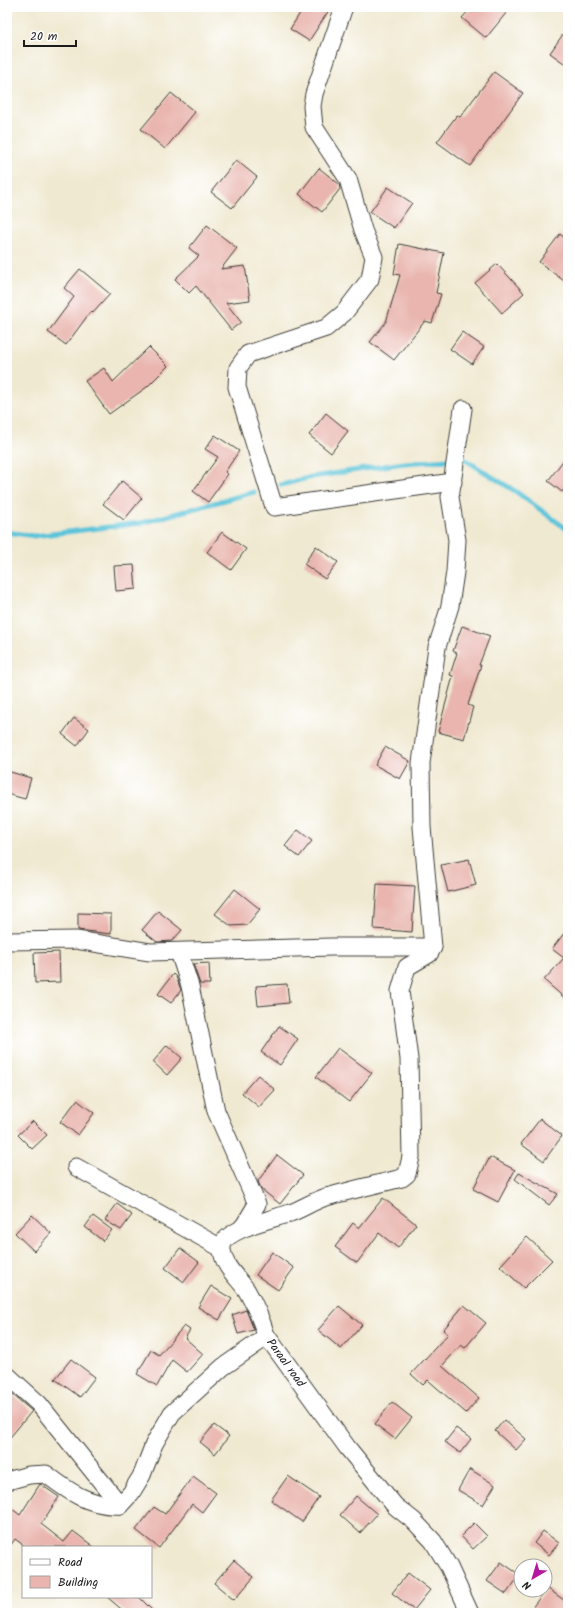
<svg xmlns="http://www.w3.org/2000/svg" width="575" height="1620" font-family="Kalam,sans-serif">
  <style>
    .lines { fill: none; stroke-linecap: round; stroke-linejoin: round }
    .stream { stroke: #5cc4d9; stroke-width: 5 }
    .building { fill: #e9b5ae }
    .minor-casing { stroke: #3c3b37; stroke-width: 19 }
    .minor { stroke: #fff; stroke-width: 17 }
    .labels { text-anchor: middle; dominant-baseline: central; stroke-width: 3; stroke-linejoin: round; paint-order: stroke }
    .street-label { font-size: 12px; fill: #1c1c1c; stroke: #fff }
  </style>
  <rect width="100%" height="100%" fill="#fff"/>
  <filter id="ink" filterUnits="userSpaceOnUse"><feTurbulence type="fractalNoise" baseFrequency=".025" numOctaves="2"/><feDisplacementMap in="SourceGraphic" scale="8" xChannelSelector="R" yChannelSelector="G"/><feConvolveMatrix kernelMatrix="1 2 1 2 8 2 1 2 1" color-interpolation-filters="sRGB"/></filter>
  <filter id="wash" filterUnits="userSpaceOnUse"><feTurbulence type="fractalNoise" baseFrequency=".012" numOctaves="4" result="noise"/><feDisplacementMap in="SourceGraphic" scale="16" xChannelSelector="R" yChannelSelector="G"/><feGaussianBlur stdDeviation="0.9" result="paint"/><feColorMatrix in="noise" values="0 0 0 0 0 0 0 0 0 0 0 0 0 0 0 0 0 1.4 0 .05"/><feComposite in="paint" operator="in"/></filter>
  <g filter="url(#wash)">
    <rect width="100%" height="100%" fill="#f0e9d1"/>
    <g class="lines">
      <!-- stream -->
      <path class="stream" d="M281,485l31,-8 92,-14 60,-4 51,32 53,39
        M7,532l27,4 107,-13 113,-31"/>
    </g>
    <g id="blocks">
      <!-- building -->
      <path class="building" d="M304,7h27l-22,34 -19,-12z
        M472,7h39l-25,31 -24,-20z
        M568,27v39l-18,-13z
        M494,72l29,21 -53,73 -33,-24 20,-27 3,2z
        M171,93l24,19 -30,37 -24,-20z
        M236,160l21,17 -25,31 -21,-16z
        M319,168l20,16 1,5 -18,23 -23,-18z
        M388,187l24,16 -18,25 -24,-16z
        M207,225l30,23 -16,21 24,-3 5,34 -24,3 15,19 -10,8 -35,-44 -7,7 -14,-14 24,-23 -10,-8z
        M560,234l8,7v43l-29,-22z
        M399,244l45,9 -8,40 5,1 -9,29 -7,-2 -31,39 -24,-18 16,-20 14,-47 -6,-1z
        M497,264l27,29 -22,20 -27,-30z
        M80,269l30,25 -17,19 -2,-2 -25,34 -18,-13 26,-35 -10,-9z
        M462,332l22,15 -12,17 -22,-15z
        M149,347l19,19 -21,21 -38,27 -24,-33 19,-13 9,14z
        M326,413l22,18 -17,22 -22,-18z
        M215,435l24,16 -14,21 3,2 -20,28 -15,-11 25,-34 -13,-8z
        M568,454v30l-6,8 -14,-11z
        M122,481l20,17 -18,22 -21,-16z
        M222,532l24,17 -15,21 -24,-18z
        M316,546l22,16 -13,17 -21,-15z
        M134,565l2,24 -20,2 -2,-25z
        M462,626l28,10 -11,29h2l-13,40 5,2 -9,32 -26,-7 15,-56 -3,-1 7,-22 -4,-2z
        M74,718l15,11 -12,17 -15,-12z
        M385,747l25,14 -10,18 -25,-14z
        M7,771l24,7 -6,21 -18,-5z
        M298,830l14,11 -13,16 -14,-11z
        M469,859l7,26 -28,7 -7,-27z
        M377,884l38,2 -3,46 -38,-3z
        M235,889l25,20 -13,16 -16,1 -16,-12z
        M158,911l24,19 -10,11 -15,1 -15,-12z
        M78,913l33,1v20l-33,-4z
        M568,928v73l-24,-21 20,-22 -12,-9z
        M59,952l1,30 -25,1 -1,-30z
        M209,963l1,21h-10l-7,-20z
        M173,974l3,3 5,13 -10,13 -13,-9z
        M287,984l2,19 -31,3 -2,-20z
        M279,1026l19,13 -18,26 -19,-13z
        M167,1045l15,13 -15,17 -14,-13z
        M338,1048l34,25 -23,29 -33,-25z
        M258,1075l17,15 -16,17 -17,-14z
        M77,1100l17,13 -16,22 -18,-13z
        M540,1119l22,17 -18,25 -23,-17z
        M33,1121l14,14 -15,14 -14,-14z
        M277,1155l26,20 -23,29 -19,-15 -3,-8z
        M490,1157l25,13 -17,32 -25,-13z
        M519,1173l39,21 -9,11 -34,-26z
        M383,1198l33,26 -18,24 -19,-15 -22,30 -22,-16 18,-24 6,5z
        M117,1204l15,11 -11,15 -16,-10z
        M32,1215l19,18 -17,18 -19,-18z
        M93,1216l19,14 -9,11 -18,-14z
        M527,1237l25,23 -28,28 -24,-22z
        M180,1248l19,14 -15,20 -19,-14z
        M272,1252l22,16 -16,22 -22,-15z
        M211,1286l21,13 -13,21 -21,-13z
        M464,1305l22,18 -21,25 -4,-3 -19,21 37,32 -13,15 -38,-33 -5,5 -12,-11 37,-40 -5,-4z
        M339,1306l23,19 -21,24 -23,-19z
        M246,1310l8,20 -16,4 -6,-19z
        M184,1326l6,4 -5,8 18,16 -16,18 -15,-12 -15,26 -20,-12 14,-24 8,5z
        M71,1359l24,18 -15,20 -25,-18z
        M7,1390l25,21 -25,30z
        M392,1402l20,16 -17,21 -20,-15z
        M504,1420l22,19 -10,11 -21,-19z
        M214,1425l15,11 -14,18 -15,-12z
        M456,1428l15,11 -11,14 -15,-11z
        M470,1469l25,16 -12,20 -25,-15z
        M193,1476l23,17 -14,19 -10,-8 -33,44 -23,-18 18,-23 11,7z
        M288,1476l31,21 -17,25 -31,-22z
        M40,1484l19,13 -18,27 23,18 9,-11 21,16h-68l-11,-8 -8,11v-45l13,10z
        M356,1496l21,18 -17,19 -20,-18z
        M474,1523l13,13 -14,13 -12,-13z
        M543,1531l16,12 -10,12 -15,-12z
        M234,1560l20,17 -20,23 -20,-17z
        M501,1562l19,13 -14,19 -19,-13z
        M408,1573l22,17 -16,20 -22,-17z
        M547,1588l21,15v10h-40z
        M107,1597h32l16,16h-29z"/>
    </g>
  </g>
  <g filter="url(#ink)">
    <use href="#blocks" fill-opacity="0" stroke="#3c3b37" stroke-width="1"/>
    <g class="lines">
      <defs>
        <g id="minor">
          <path d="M344,7l-30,87 -2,12 2,21 34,52 15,51 11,27 -4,22 -26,34 -18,15 -78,26 -10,14 -1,19 37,120 179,-25"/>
          <path id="s1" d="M463,409l-13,88 7,43 -2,32 -5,34 -13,41 -16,116 1,64 11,120 -4,7 -22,13 -7,24 9,68 2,98 -4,17 -5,4c-25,6 -51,12 -76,19 -13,4 -24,12 -36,16 -15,6 -71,16 -68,37 2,18 16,27 25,41 8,14 14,28 19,44l81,112 48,59 19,15 19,20 16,26 21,46"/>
          <path d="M7,941l69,-1 74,12 182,-5h101"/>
          <path d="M179,952l11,34 26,125 41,93 -12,20 -4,5"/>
          <path d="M76,1167l145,81"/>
          <path d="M7,1375l32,29 81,101"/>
          <path d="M7,1481l22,-6 17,-1c22,17 44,33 74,31l11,-12 11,-18 12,-31 18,-31 51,-46 36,-25 7,-7"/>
        </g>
      </defs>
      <!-- minor casing -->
      <use href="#minor" class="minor-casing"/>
      <!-- minor -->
      <use href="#minor" class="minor"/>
    </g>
  </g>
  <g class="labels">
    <!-- street labels -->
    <g class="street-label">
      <text stroke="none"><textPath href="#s1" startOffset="1123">Paraal road</textPath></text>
    </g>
  </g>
  <!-- margin -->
  <rect width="575" height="1620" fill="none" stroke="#fff" stroke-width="24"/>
  <!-- legend -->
  <rect x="22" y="1546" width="130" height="52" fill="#ffffff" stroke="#a4a4a4"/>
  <rect x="30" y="1559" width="20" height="6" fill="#ffffff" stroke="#a4a4a4"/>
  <text x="58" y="1566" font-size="12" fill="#1c1c1c">Road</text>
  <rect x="30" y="1576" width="20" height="12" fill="#e9b5ae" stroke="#a4a4a4"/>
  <text x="58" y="1586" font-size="12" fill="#1c1c1c">Building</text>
  <!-- north arrow -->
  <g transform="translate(533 1578) rotate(218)"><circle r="19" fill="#ffffff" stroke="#a4a4a4"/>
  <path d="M0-3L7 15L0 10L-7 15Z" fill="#b5179e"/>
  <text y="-6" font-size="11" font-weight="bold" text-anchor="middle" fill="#1c1c1c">N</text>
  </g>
  <!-- scale -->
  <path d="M24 40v6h52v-6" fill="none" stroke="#1c1c1c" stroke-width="2"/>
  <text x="30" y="40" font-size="12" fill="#1c1c1c" stroke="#ffffff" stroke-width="3" paint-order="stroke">20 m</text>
</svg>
